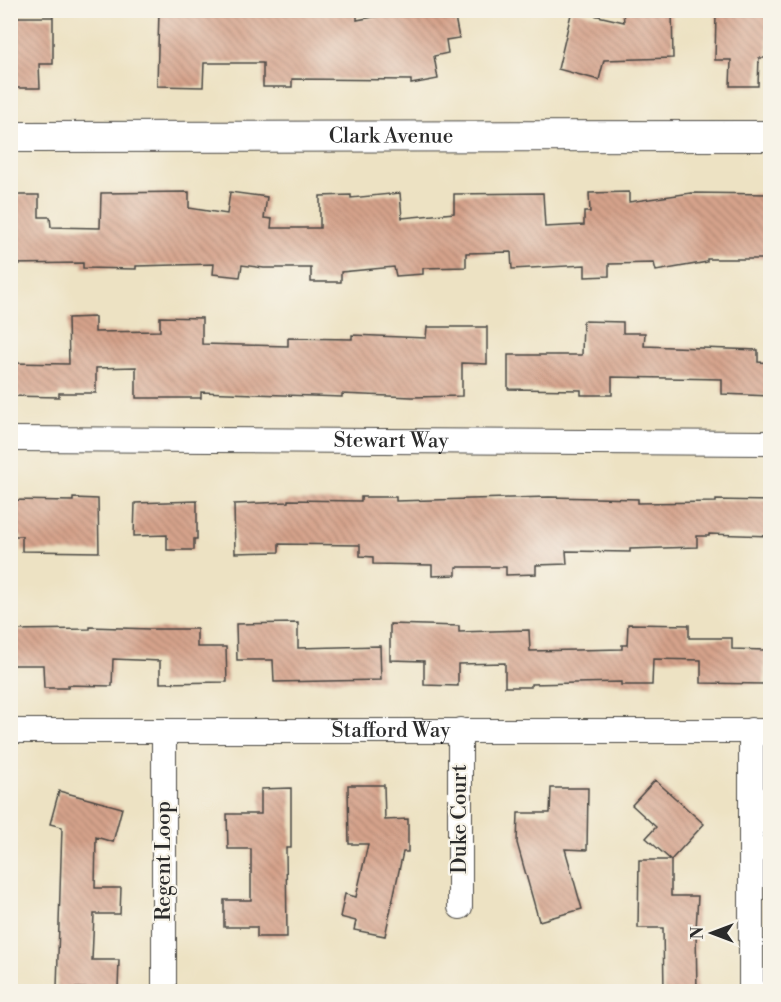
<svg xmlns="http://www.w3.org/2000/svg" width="781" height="1002" font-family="'Libre Bodoni',serif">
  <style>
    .building { fill: url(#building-back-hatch) }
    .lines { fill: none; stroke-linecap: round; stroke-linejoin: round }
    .minor-casing { stroke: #484642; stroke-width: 26 }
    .tertiary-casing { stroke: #484642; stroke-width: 32 }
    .minor { stroke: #fff; stroke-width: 24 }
    .tertiary { stroke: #fff; stroke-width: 30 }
    .labels { text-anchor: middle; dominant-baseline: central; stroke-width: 4.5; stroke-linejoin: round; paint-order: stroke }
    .street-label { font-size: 21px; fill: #2b2b2b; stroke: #f7f3e8 }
  </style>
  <defs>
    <pattern id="building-back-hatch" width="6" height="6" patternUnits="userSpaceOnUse" patternTransform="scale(1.5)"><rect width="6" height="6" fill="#d6a38b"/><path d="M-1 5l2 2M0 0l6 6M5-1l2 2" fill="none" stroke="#ae8572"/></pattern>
  </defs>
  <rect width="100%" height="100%" fill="#f7f3e8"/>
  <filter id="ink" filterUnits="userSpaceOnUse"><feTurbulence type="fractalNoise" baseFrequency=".0167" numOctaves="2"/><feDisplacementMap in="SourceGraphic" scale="12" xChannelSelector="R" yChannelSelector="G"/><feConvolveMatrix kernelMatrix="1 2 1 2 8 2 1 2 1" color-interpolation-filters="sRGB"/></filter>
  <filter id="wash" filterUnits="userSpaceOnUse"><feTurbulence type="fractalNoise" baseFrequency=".008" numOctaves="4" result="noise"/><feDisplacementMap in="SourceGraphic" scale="24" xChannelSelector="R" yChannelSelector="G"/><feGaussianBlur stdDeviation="1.35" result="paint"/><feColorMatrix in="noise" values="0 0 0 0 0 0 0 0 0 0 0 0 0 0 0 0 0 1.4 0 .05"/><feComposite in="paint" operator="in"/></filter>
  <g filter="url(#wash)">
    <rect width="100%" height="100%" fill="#ede2c3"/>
    <g id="blocks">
      <!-- building -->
      <path class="building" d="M409,10h29l1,5 15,-3 5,26 -13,2 2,13 -14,3 4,23 -27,5v-4l-119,-1v8h-29v-24h-59l-1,24 -46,-1 2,-75 75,2v-1l68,-1v2l55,1v6z
        M572,10l52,12 -1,-10 49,-2 1,48 -69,2 -5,20 -41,-11z
        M737,10l31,1 -1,47h-8l-1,28h-28l1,-26h-16l1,-47h21z
        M10,17h43v47h-14l1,24h-30z
        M189,192v16l38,6 3,-22 37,5 -3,21 8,1 -1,9h49v-32l31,-1v3l49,-5 2,25 52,-5v-19l89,-1 2,34 39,-2v-13h6l-1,-19 40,-1v10l62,-9 80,1v65h-64v3l-51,9 -2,-8 -45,1v12l-24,1v-12l-73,4 -1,-17 -45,1v14l-43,1v6l-27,2 -2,-9 -53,5v10h-30v-14h-47l-22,-3 -2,12 -27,-3 1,-10 -78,2v3l-53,-1v-5l-73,1v-69h29v22h11l1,10 49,1 1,-35z
        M95,317v15l65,-1v-14l42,1v26l86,2v-8l64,1v-4l74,3 1,-11h60v37l-25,-1v33l-50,1 -70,-3v3l-141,-5v6h-65v-31l-40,1v25h-37v4l-49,-1v-33l59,1 -1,-46z
        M583,321l40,1v11h22l-1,13 114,4v12l13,1v33l-49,-2v-15l-110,-2v18h-31v-5l-73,-1v-34h74z
        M361,497h35v4l153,-4 89,2v4l78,-1v-2l55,1v35l-62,-2v2h-12v11l-67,2v3l-64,-1 1,13 -31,1v9l-30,1v-8h-50v8l-24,1v-11l-59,-1v-7l-13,-1v-11l-81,-1v8l-44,1 -1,-49 54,-2v-2l73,1z
        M73,498l25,1 1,53 -77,-1v-15h-12v-36l63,1z
        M197,501v38h-3v11h-27v-15l-33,1 1,-33z
        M298,623v25l82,-2 1,34 -107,2 -1,-22h-36l-1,-36z
        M390,624l69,2v6l70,-2 1,21 92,-2v-4h5l1,-21 61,1v13h43v11l33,1 -1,34 -63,-1v-23l-48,-1 -1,26h-31v-3l-90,2v3h-26v-24l-47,1v22l-34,-1v-24l-34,-1z
        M90,627l60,2h47v18h29l1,35 -67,1v-22l-47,-2 -1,27 -44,-1v3h-24l-1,-23h-33v-35l80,-1z
        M655,780l49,44 -33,36 -25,-22 10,-11 -24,-22z
        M348,785h36l1,35 23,-1v33h-5l-18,84 -31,-6 2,-9 -16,-4 5,-23 11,3 12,-53h-19z
        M291,788v60h-5l1,89h-30v-10h-33v-27h27v-51h-23l-1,-35h34v-25z
        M551,788h37l-1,62 -22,-1 17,60 -43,12 -22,-78 1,-30h32z
        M59,791l63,17 -9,34 -17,-5 -1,51h26l-1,26h-26l-2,46h27l-1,29 -61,-1 5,-161 -12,-3z
        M639,860h32v36h27l-2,33 1,63h-33l-1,-64h-25z"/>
    </g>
  </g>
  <g filter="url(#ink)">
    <use href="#blocks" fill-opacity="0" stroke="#484642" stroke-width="1.5"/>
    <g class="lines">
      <defs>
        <g id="minor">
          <path id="s1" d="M10,439l760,4"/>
          <path d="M460,730v177"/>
          <path d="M751,730v262"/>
          <path id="s2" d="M10,731h760"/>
          <path d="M164,731v261"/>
        </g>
        <g id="tertiary">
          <path id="s3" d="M10,137l760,-1"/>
        </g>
      </defs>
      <!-- minor casing -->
      <use href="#minor" class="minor-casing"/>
      <!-- tertiary casing -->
      <use href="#tertiary" class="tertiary-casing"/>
      <!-- minor -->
      <use href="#minor" class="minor"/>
      <!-- tertiary -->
      <use href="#tertiary" class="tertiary"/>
    </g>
  </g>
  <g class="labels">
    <!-- street labels -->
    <g class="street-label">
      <text stroke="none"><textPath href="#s3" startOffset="381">Clark Avenue</textPath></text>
      <text stroke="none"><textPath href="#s1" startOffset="381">Stewart Way</textPath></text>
      <text stroke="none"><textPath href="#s2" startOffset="381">Stafford Way</textPath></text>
      <text transform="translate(460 819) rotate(-90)">Duke Court</text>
      <text transform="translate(164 861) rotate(-90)">Regent Loop</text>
    </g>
  </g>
  <!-- margin -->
  <rect width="781" height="1002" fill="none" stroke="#f7f3e8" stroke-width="36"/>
  <!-- north arrow -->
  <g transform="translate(712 933) rotate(270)" stroke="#f7f3e8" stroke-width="4.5" paint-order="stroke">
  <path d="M0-4.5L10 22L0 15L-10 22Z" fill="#2b2b2b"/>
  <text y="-9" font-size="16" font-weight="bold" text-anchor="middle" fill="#2b2b2b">N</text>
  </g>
</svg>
